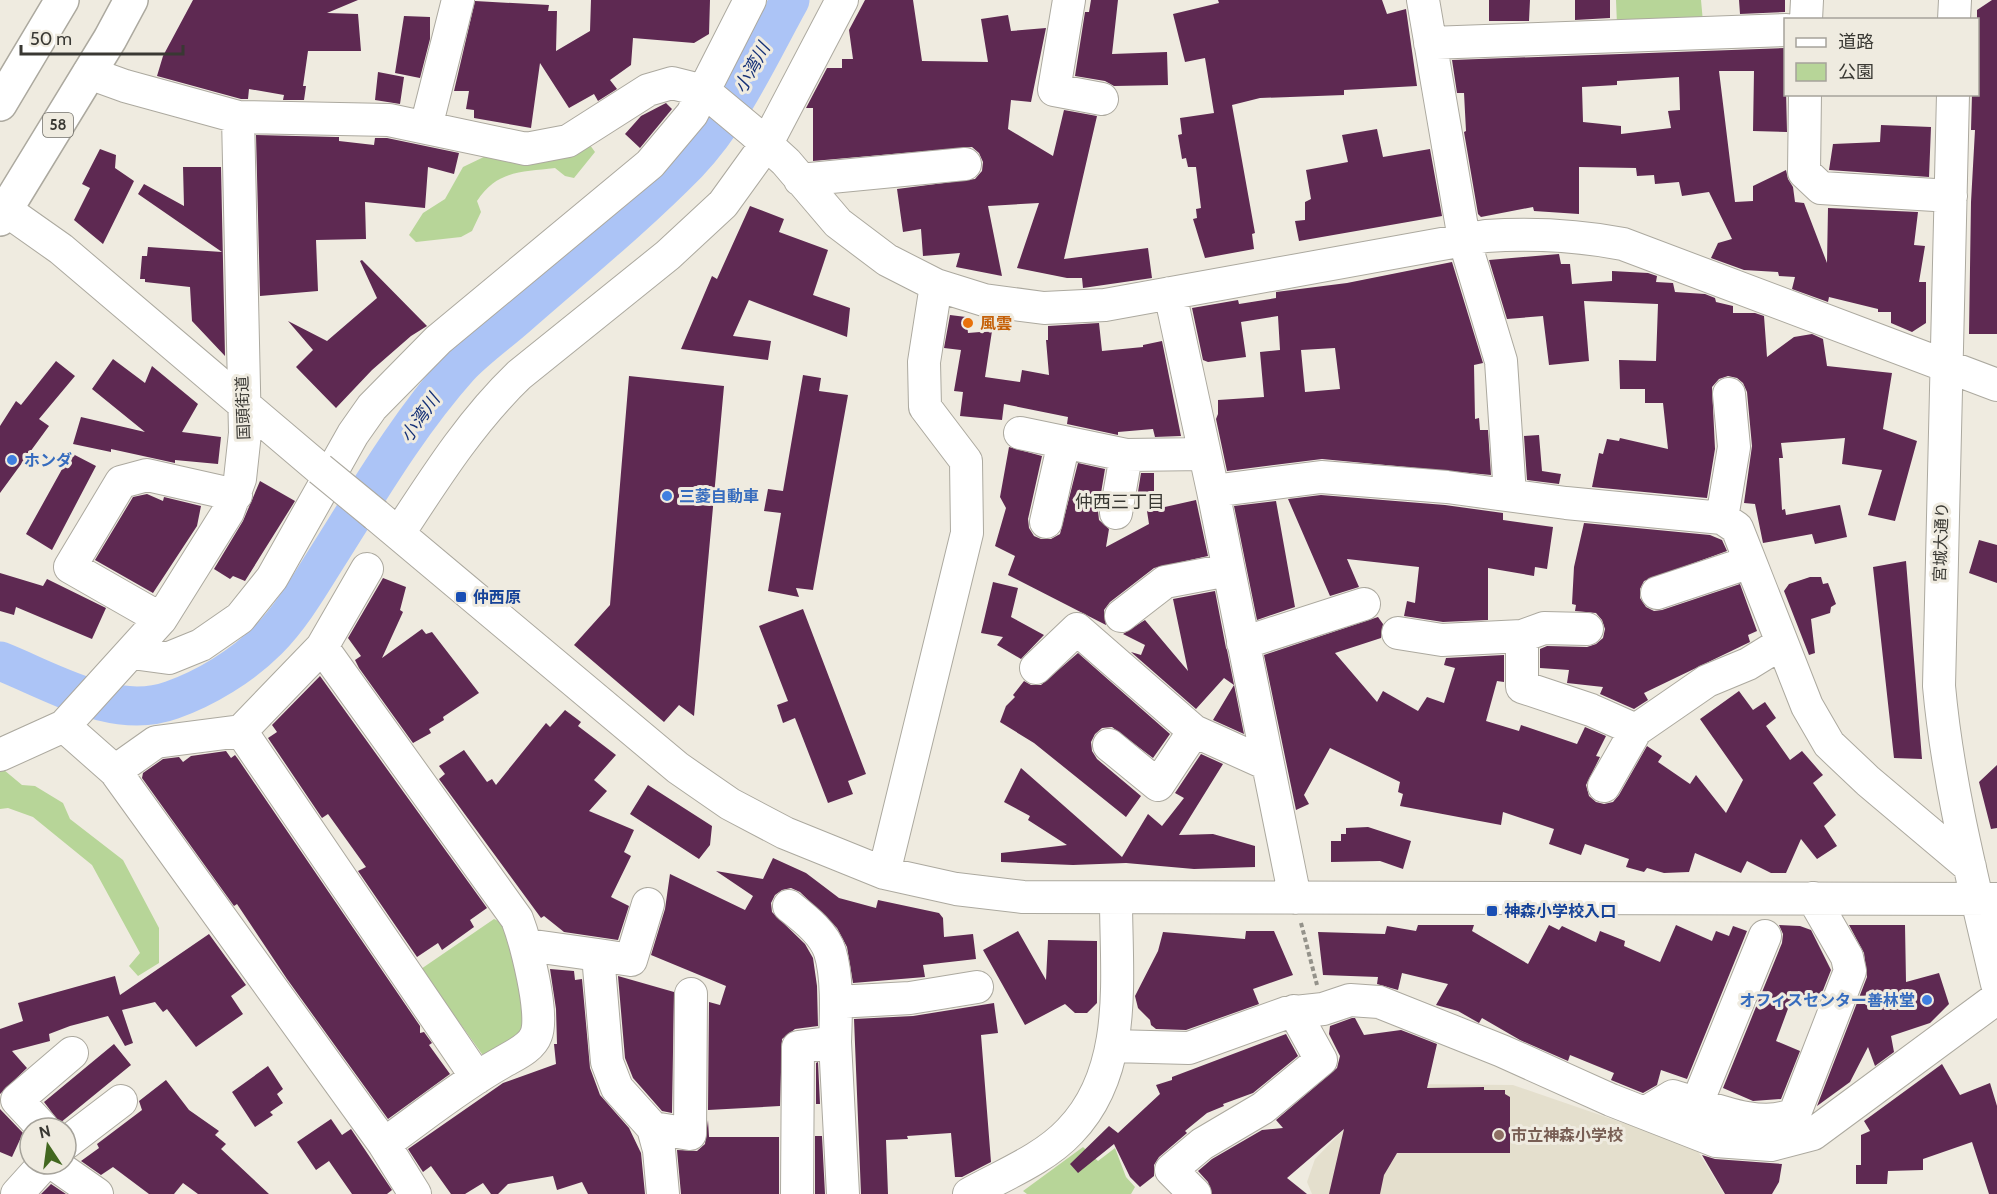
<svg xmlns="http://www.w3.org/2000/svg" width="1997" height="1194" font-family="Cabin,'Noto Sans JP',sans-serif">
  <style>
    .built { fill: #e4dfcd }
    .green { fill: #b7d598 }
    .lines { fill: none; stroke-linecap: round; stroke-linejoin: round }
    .river { stroke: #acc4f6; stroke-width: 39 }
    .building { fill: #5e2952; fill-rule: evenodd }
    .minor-casing { stroke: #aca99f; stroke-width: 34 }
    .highway-casing { stroke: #aca99f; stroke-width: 36 }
    .path { stroke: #94928a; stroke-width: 4; stroke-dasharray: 4.5 3; stroke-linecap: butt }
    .minor { stroke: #fff; stroke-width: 32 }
    .highway { stroke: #fff; stroke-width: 33 }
    .minor-bridge-casing { stroke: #aca99f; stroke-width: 34; stroke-linecap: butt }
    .minor-bridge { stroke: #fff; stroke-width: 32 }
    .food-dot { fill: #e8710a; stroke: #efebe0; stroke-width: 2 }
    .shop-dot { fill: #3f7fe0; stroke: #efebe0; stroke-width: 2 }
    .transit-dot { fill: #1a4fb4; stroke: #efebe0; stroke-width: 2 }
    .education-dot { fill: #8d6e63; stroke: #efebe0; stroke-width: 2 }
    .labels { text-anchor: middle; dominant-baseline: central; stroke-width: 6; stroke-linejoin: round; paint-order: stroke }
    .shield { fill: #efebe0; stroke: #706e67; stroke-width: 1.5 }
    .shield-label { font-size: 15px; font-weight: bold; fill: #393833 }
    .food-label { font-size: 16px; font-weight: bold; fill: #c56008; stroke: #efebe0; text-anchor: start }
    .street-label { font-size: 16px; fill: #393833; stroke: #efebe0 }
    .shop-label { font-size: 16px; font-weight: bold; fill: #366cbe; stroke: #efebe0; text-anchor: start }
    .transit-label { font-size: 16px; font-weight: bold; fill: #164399; stroke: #efebe0; text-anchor: start }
    .education-label { font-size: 16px; font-weight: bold; fill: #785e54; stroke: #efebe0; text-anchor: start }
    .water-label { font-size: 18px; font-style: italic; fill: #153177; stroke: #efebe0 }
    .neighbourhood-label { font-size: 18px; fill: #393833; stroke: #efebe0 }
  </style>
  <rect width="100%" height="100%" fill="#efebe0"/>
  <!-- built -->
  <path class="built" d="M1405,1084l108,1 183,63 28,46h-412l-5,-12 8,-23 35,-36z"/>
  <!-- green -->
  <path class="green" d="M1616,0h85l2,22 -86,3z
    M587,141l8,11 -21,26 -9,-2 -10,-8c-33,4 -58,2 -78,33l4,11 -9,19 -11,6 -45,5 -7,-7 14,-22 22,-14 18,-32 27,-13z
    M4,770l18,15 13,1 28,17 7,16 53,41 36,68v35l-21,13 -9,-10 11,-13 -48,-88 -59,-48 -25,-9 -8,1v-37z
    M494,919l17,8 16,96c-7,21 -24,32 -45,31l-61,-85z
    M1083,1147l15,14 17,-13 11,29 9,10 -4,7h-104l-4,-3z"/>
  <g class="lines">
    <!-- river -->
    <path class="river" d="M0,661c53,21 115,60 172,39 34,-12 70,-34 96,-60 26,-26 45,-61 65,-92 39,-62 77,-126 126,-181 18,-19 41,-35 60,-52 57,-50 116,-98 169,-152 44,-46 71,-107 102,-163"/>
  </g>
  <!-- building -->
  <path class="building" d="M193,0h165l-31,13 31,1 3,37h-53l-5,35h3l-2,14h-21l1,-5 -35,-6 -1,10h-7l-84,-23 6,-20z
    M591,0h119l-1,34 -15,9 -61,-5 -2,27 -21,15 7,9 -19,12 -4,-7 -25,14 -29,-45 -9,65 -57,-10v-8l-8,-1 3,-18h-15l21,-90 74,4 -1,6h9l-1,40 34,-20z
    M865,0h48l9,61 66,1 -7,-43 27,-4 3,16 35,-3 -15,74 -20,-2 -3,29 45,27 11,-46 33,6 -33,143 84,-11 4,30 -69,10 -1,-10h-15l-50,-10 22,-65 -51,3 14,70 -46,-9 4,-14 -37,3 -2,-27 -18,3 -6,-43 78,-10 7,-8 1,-9 -4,-9 -7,-6 -159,14v-53h-7l21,-40h15v-9h11l-4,-29z
    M1091,0h27l-6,54 55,-2 1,33 -54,1 -9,-5 -30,-5 10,-64h4z
    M1218,0h164l5,14 19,-5 11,77 -73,4v5l-84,3 -28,7 23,128 -3,1 2,15 -49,9 -12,-39 4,-1 -1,-9 5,-1 -5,-41h-8l-2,-9 -4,1 -4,-24 4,-1 -2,-16 34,-5 -9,-55 -20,4 -12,-48 46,-11z
    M1489,0h41l-1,21h-40z
    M1575,0h35v18l-35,2z
    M1739,0h46v12l-45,2z
    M1992,0h5v334h-28l2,-132 4,-72h-4l1,-36h5v-84z
    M404,16l26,1v22l-10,39 -25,-5z
    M1785,48l2,84 -34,-1 1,-60h-35l16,131 18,-1v-15l33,-16 2,9 5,8 2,15 9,1 23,60 1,-55 90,4 -4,33 11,1 -6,36h7v41l-14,9 -21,-9v-11h-13v-3l-49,-12 -1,5 -36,-13 3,-12 -16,-1 -1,-4 -34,-2 -33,-12 7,-15 14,-4 -23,-47 -27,4 -3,-14 -24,2 -1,-9 -17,1 -1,-8 -57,-1v47l-45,-3 -1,-4 -52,10 -3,-3 -14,-82 2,-1 -2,-38h-7l-5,-33zM1679,77l1,33 -12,1 3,17 -50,6v-8l-38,-4 -1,-35 35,-2v-4z
    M378,72l26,5 -4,27 -25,-4z
    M666,103l6,6 -32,39 -15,-14 16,-18z
    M1881,125l50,2 -2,50 -100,-7 4,-26 47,-2z
    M1377,129l6,28 47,-8 12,67 -143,25 -4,-20 10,-1v-18l6,-3 -5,-29 42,-8 -6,-27z
    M256,135l80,2h3v4l35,4 1,-7h12l72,15 -5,21 -26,-7 -3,41 -60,-6 1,37 -50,1 2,51 -58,5z
    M100,149l16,6 -1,13 19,13 -31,63 -29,-24 16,-32 -8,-4z
    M183,167h38l4,189 -33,-35 -2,-34 -45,-5v-3h-5l2,-23h5l1,-9 74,5 -84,-58 6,-10 40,22z
    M750,206l34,13 -5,13 49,18 -15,45 37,13 -3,29 -98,-37 -16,36 38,5 -3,19 -87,-11 31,-73 5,3z
    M1559,254l2,10h9l2,20 40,-3v-10l36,2 9,3 -1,6 17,1 2,9 30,2 10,4 1,4 17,4v7h22l9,3 3,41 27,-20 18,-3 11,5 4,27 65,7 -9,56 34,12 -22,80 -27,-6 14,-45 -40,-6 3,-26 -64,5 2,15h-4l3,52 3,-1 1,6 54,-10 7,32 -32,7 -3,-10 -49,9 -8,-39 -11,-1 8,-57 -5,-54 -4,-9 -6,-5 -9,-2 -9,3 -7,8 3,62 -8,49 -115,-11 7,-34 4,1 4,-15 12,2 1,-3 48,11 -5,-46h-18v-14h-25l-1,-29 37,1 2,-57 -74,-3 5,60 -40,4 -6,-49 -36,3 -18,-59z
    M362,260l65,66 -16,10 -39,34 -36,38 -40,-41 17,-17 -25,-29 39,20 50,-43 -17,-37z
    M1452,262l31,101 -9,2 1,54 4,-1 1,12h8l3,45 -169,-16 -95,12 -11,-52 2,-5v-14l46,-3 -4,-45 20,-2 -2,-34 -37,6 5,35 -38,5 -5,-2 -11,-52 46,-8 1,4 37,-6v-6l71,-9zM1335,348l5,41 -35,3 -4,-42z
    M950,315l16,2 2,16 24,-2 -7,46 35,5 2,-12 27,5 -3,-35h2v-14l51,-3 3,28 41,-4v-2l19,-4 19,95 -26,1 -2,-8 -35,3v3l-51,-11 1,-7 -64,-13 -2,16 -42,-4 3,-24 -9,-1 7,-41 -17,-2z
    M113,359l32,24 7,-17 46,38 -16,28 39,5 -3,27 -43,-4v3l-64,-14v3l-38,-8 8,-27 64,15 -53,-43z
    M56,361l19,15 -36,43 10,7 -49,67v-67l16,-25 5,4z
    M803,375l18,3 -2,13 29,4 -35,195 -17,-2 3,9 -31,-6 13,-78 -17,-2 4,-22 15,2z
    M629,376l95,10 -30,330 -15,-11 -15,17 -90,-77 36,-40z
    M1539,435l3,36 19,3 -2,10 -32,-4 -3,-44z
    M1009,447l33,9 -14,63 1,9 5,8 7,3h10l9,-5 18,-71 27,6 -7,42 1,9 10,9 -3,18 43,-23 -2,-13 49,-11 12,56 -54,12 -44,34 -6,8 2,15 -98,-50 7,-19 -20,-10 11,-38 -6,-11z
    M71,453l25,13 -44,84 -26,-16z
    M1141,473h13v25h-17z
    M260,481l35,20 -50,80 -12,-5 -3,3 -16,-10 29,-48z
    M147,494l16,7 1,-4 37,9 -4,20 -44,67 -58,-33 38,-63z
    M1321,495l124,10 58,8v7l50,7 -6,42 -12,-2 -1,9 -46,-8v52l-45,2 -39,-6 3,-15 8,2 4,-36 -72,-8 12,28 -29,9 -42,-97z
    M1276,501l19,106 -38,13 -23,-114z
    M1584,523l126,12 12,5 5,11 -83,30 -4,8v9l6,9 8,4 8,-1 78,-26 17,47 -9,4 2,7 -106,51 4,7 -14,9 -34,-15 3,-7 -36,-4 2,-13 -29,-2v-19l7,-3 40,1 9,-3 7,-6 2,-9 -3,-9 -6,-7 -21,-2 1,-6 -4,-1 2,-37z
    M1979,540l18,5v38l-28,-10z
    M1906,561l16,198 -28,-1 -21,-191z
    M0,573l43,13 4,-7 59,29 -14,31 -76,-32 -2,8 -14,-4z
    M1810,577h11l2,7 5,-1 8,21 -5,3 -1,6 -19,6 4,34 -6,2 -25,-64 5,-7z
    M383,578l23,9 -6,23 3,2 -21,46 40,-29 4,5 6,-2 47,61 -36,24 1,3 -15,9 2,4 -18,10 -54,-75 -4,-8 6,-4 -13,-18z
    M993,582l25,6 -7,29 33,18 -23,24 -24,-14 6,-8 -22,-4z
    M1215,591l11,57 1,2 17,84 -31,-14 21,-35 -10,-7 -28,31 -65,-57 10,3 4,-10 -22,-11 22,-14 43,51 -15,-72z
    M803,609l63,165 -18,7 5,13 -25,9 -33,-85 -12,5 -6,-18 11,-4 -29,-75z
    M1378,617l5,7 -2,14 -46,15 42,49 6,-11 35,20 9,-14 17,6 11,-35 -11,-3 2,-7 58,-3v27l-7,-1 -11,40 33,10 2,-6 56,19 8,-17 21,9 -10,20 4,1 -14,28 3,11 7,6 8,2 9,-2 6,-7 28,-49 15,10 -4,6 32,22 6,-9 30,38 17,-33 -43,-61 39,-28 14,19 12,-8 11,16 -10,8 24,34 12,-9 21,24 -10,8 23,32 -12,11 13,20 -20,13 -16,-20 -15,34h-15l-24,-12 -6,12 -46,-20 -6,19 -25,1 -17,-5 -3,4 -18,-5 3,-8 -44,-15 -4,11 -32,-11 5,-15 -51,-17 -2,13 -101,-19 3,-12 -5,-2 2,-10 -70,-34 -26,47 5,9 -13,6 -32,-155z
    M1078,653l92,81 -17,24 -41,-31 -10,1 -7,6 -4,8 1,9 5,8 44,37 -15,21 -92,-74 -34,-21 6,-16 9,-9 -2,-2 11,-14 7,4h10z
    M320,676l167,232 -17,12 4,7 -32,23 -4,-7 -21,14 -59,-86 8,-4 -38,-53 -6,4 -54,-80 9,-6 -5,-7z
    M565,710l16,12 -3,4 38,29 -22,25 13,11 -18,20 45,19 -10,22 7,4 -20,41 18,9 -11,34 -54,-8 -20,-16 -3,2 -102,-139 6,-5 -6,-8 25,-16 23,32 5,-3 4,6 50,-62 4,4z
    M226,751l5,7 4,-3 3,4 182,267v7l4,-1 8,11 -3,2 21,29 -62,45 -101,-140 -50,-75 -3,2 -92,-128 1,-5 20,-14 16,-2 4,5 8,-6z
    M1201,754l22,10 -44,71 34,-1 42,12v21l-61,2 -68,-6 -53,2 -72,-3v-9l66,-8 -39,-25 2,-4 -26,-14 17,-34 101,89 26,-43 14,12 22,-28 -9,-5z
    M1997,765v63l-6,1 -12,-47z
    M648,785l64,41 -2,19 -11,14 -69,-45z
    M1368,827l43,14 -8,28 -23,-8 -49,1v-21h10v-7h5v-6z
    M773,858l33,15 33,25 37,10 2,-8 61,13 4,5 1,19 29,-3 3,25 -53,6 2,12 -72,6 -6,-36 -10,-19 -37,-36 -9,-4 -9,2 -7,5 -4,8 1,9 33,32 8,14 4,28 1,40 -23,3 -13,10 -2,67 -72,4 1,-108 11,3 6,-19 -75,-31 14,-46 5,-35 75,36 8,-14 -37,-25 47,8z
    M1418,925h56l-2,6 56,33 21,-39 10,5 3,-4 34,16 4,-11 25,10 -1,5 36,16 16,-37 36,16 4,-10 13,5 4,-10 14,5 -60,148 -26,-9 -4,15 -14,8 -32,-13 3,-7 -44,-18 -2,6 -48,-21 -38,-22 -3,5 -21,-12 -22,-6 12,-21 -46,-11 -4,17 -21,-6 1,-7 -55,-2 -5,-43 67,2 2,-8 29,5z
    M1779,925l21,1 11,4 20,40 -15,38 -24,-10 -16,43 24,10 -19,48 -28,2 -30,-13 59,-145 1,-9z
    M1849,925h56l1,57 33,-9 10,31 -19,19 -39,13 3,16 -19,14 -7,-19 -18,35 -33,24 50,-129 -3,-24z
    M1018,931l28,49 2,-40 49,1v62l-10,10h-12l-10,-9 -40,21 -42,-75z
    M1246,931h28l19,44 -40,14 6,15 -73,26 -30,-1 -5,-4 -1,-5 -12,-12 -3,-12 23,-45 5,-19 82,7z
    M209,934l37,51 -15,11 12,18 -47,33 -29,-38 -4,3 -8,-10 -33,8 11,33 -8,3 -17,-30 -38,10 -21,8 1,7 -38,10 15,17 -27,26v-65l23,-8 -5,-18 97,-27 5,19z
    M550,969l24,2 1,9 7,-1 8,89 10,27 29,33 12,25 4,41h-57l-6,-12 -25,8 -4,-14 -45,8 -10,10h-7l-8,-11 -18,11h-14l-20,-28 -8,6 -2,-3 -13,-20 95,-66 53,-19 -2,-20h3l-1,-35z
    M618,976l56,16 -2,121 -10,-2 -29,-33 -8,-20z
    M994,1003l4,30 -17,2 10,127 -29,15h-7l-4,-44 -44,3 1,3 -22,1 2,54h-27l-7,-175 59,-3z
    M1352,1018h3l9,17 37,-5 36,14 -10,44 57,-1v3h21v4l5,3v56h-113l-13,22 -4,19h-51l15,-65 -57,49 20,16h-95l-4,-12 -10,-11 14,-12 50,-29 21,-2 -7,-8 61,-52 3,-12 -11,-22 1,-8z
    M1286,1034l12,22 -45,37 -30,11 1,2 -17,7 -22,18 2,2 -28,24 -5,8v11l-14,11 -10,-10 -16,-33 -36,29 -8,-9 39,-38 9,7 42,-39 -4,-9 16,-5v-3z
    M114,1044l17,21 -71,58 -16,-21z
    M818,1062l2,42h-4v-41z
    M1942,1064l18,31 30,-12 7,23v88h-8l-17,-52 -49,17v11l-35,1 -1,13h-31v-19h5v-30l9,-4 -6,-10z
    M268,1066l15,23 -6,5 6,9 -13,9 3,3 -18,12 -23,-35z
    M166,1080l23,30 30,21 -4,4 11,9 -5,5 48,45h-71l-15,-11 -9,11h-25l-36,-27 -12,8 -20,-14 18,-13 -2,-4 45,-34 -3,-9z
    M0,1109l23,24 -11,24 -12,-5z
    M331,1119l11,16 9,-6 41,61 -5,4h-35l-23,-33 -13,9 -19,-28z
    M708,1120l1,17h70v57h-98l-4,-44 20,1 8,-7z
    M815,1136h7l3,58h-10z
    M1702,1155l13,4 67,5 -3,18 -7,12h-47z
    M51,1184l15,10h-25z"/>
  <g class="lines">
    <defs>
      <path id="minor" d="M1069,0l-15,90 48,9
        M1423,0l41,239 37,122 9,134
        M1806,20l1,-20
        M1954,20l1,-20
        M1430,43l356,-13
        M89,73l36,13 113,31 151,3 137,29 42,-8 80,-51 24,-7 32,8 48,40 34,31 52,61 49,37 49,25 48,15 60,8 61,-3 381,-69c47,-3 90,-1 137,8l374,141
        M1805,94l-1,78 17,16 130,8
        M1953,94l-14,592c9,100 35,199 58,298
        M426,127l32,-127
        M800,180l165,-16
        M0,206l61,43 259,220
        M1170,293l43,198 82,407
        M1020,433l106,22 79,-1
        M1213,491l108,-14 126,10 119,16 156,15 15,10 70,178 22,38 39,37 102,86
        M1116,513l10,-58
        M376,515l302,253 52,36 55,29 99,40 72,16 67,8 974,2
        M1722,518l12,-71 -5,-53
        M1046,522l18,-80
        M399,533c36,-55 72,-112 120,-158l149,-120 55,-51 44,-61 75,-143
        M1657,593l93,-31
        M1121,616l44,-34 63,-12
        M161,619l-91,-52 51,-85 26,-7 89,20
        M1398,633l44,7 80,-4v51l69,23 45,20 71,-49 41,-17 34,-21
        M1522,636l22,-8 43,1
        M1243,643l121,-39
        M132,653l37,5 32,-13 39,-27 32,-40 81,-144 19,-27 66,-67 212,-176 42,-50 58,-114
        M1036,668l41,-39 117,102 73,33
        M64,726l51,45 269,373c38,-27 76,-58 117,-81 11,-7 30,-14 35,-28 9,-21 -11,-95 -19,-116l-195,-272
        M241,731l236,347
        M1109,745l49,40 36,-54
        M0,755l64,-29 97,-107 67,-107 12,-33 5,-46 -7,-316
        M115,771l41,-29 85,-11 81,-84 45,-78
        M1604,786l32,-56
        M884,873l83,-340 -1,-72 -41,-54 -1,-45 12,-77
        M789,906c15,12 35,27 41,46 8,26 6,63 5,90l-37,5 -1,147
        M527,945l71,10 9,107 10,26 36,40 37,6 1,-140
        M598,955l33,5 17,-56
        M836,1002l74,-4 67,-11
        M835,1042l8,152
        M1112,1046l77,2 97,-35 37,-4 27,-9 29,2 123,49 109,49 105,41 55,4 42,-11 184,-136
        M1697,1103l68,-167
        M1645,1113l28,-17c34,10 89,36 122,17l55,-142 -3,-14 -34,-59
        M43,1128l-26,-28 55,-47
        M653,1128l6,22 4,44
        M66,1143l55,-42
        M384,1144l31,50
        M54,1164l43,30
        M17,1194l27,-30
        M969,1194c34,-19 75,-35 101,-63 59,-61 46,-155 46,-232
        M1195,1194l-24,-24 31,-26 61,-36 58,-48 -27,-49"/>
      <path id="highway" d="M0,104l62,-104
        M0,219l110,-180 21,-39"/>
    </defs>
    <!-- minor casing -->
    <use href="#minor" class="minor-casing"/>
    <!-- highway casing -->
    <use href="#highway" class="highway-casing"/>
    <!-- path -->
    <path class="path" d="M1301,923l16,62"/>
    <!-- minor -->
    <use href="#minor" class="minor"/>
    <!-- highway -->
    <use href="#highway" class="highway"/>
    <defs>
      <path id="minor-bridge" d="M320,469l56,46"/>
    </defs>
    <!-- minor-bridge casing -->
    <use href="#minor-bridge" class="minor-bridge-casing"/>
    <!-- minor-bridge -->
    <use href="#minor-bridge" class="minor-bridge"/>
  </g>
  <!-- markers -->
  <circle class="food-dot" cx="968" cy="323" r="6"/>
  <g class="shop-dot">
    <circle cx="12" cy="460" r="6"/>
    <circle cx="667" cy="496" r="6"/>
    <circle cx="1927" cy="1000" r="6"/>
  </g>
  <g class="transit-dot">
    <rect x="455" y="591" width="12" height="12" rx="3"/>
    <rect x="1486" y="905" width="12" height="12" rx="3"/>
  </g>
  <circle class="education-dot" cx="1499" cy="1135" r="6"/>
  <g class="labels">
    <!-- shield labels -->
    <rect class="shield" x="43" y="113" width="30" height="24" rx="4.5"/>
    <g class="shield-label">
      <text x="58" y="125">58</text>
    </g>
    <!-- food labels -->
    <g class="food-label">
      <text x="980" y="323">風雲</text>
    </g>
    <!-- street labels -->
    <g class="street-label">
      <text transform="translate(243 408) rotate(-92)">国頭街道</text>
      <text transform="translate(1941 542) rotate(-88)">宮城大通り</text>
    </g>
    <!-- shop labels -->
    <g class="shop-label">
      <text x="24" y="460">ホンダ</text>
      <text x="679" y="496">三菱自動車</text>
      <text x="1915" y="1000" text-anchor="end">オフィスセンター善林堂</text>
    </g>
    <!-- transit labels -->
    <g class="transit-label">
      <text x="473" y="597">仲西原</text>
      <text x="1504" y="911">神森小学校入口</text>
    </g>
    <!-- education labels -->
    <g class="education-label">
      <text x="1511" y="1135">市立神森小学校</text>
    </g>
    <!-- water labels -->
    <g class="water-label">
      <text transform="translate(752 68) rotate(-61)">小湾川</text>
      <text transform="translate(420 418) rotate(-55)">小湾川</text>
    </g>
    <!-- neighbourhood labels -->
    <g class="neighbourhood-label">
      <text x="1120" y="502">仲西三丁目</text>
    </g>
  </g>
  <!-- legend -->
  <rect x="1784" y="18" width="195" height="78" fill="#efebe0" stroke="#a6a39b" stroke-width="1.5"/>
  <rect x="1796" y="38" width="30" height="9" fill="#ffffff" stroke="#a6a39b" stroke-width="1.5"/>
  <text x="1838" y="48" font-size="18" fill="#393833">道路</text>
  <rect x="1796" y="63" width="30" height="18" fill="#b7d598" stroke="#a6a39b" stroke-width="1.5"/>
  <text x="1838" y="78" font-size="18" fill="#393833">公園</text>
  <!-- north arrow -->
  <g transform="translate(48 1146) rotate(347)"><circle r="28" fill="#efebe0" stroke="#a6a39b" stroke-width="1.5"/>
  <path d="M0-4.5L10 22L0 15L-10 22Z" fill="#426720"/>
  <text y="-9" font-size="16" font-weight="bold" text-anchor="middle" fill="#393833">N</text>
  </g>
  <!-- scale -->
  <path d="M21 45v9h162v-9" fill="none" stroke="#393833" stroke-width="3"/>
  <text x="30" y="45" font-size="18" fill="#393833" stroke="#efebe0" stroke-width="4.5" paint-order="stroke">50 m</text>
</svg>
